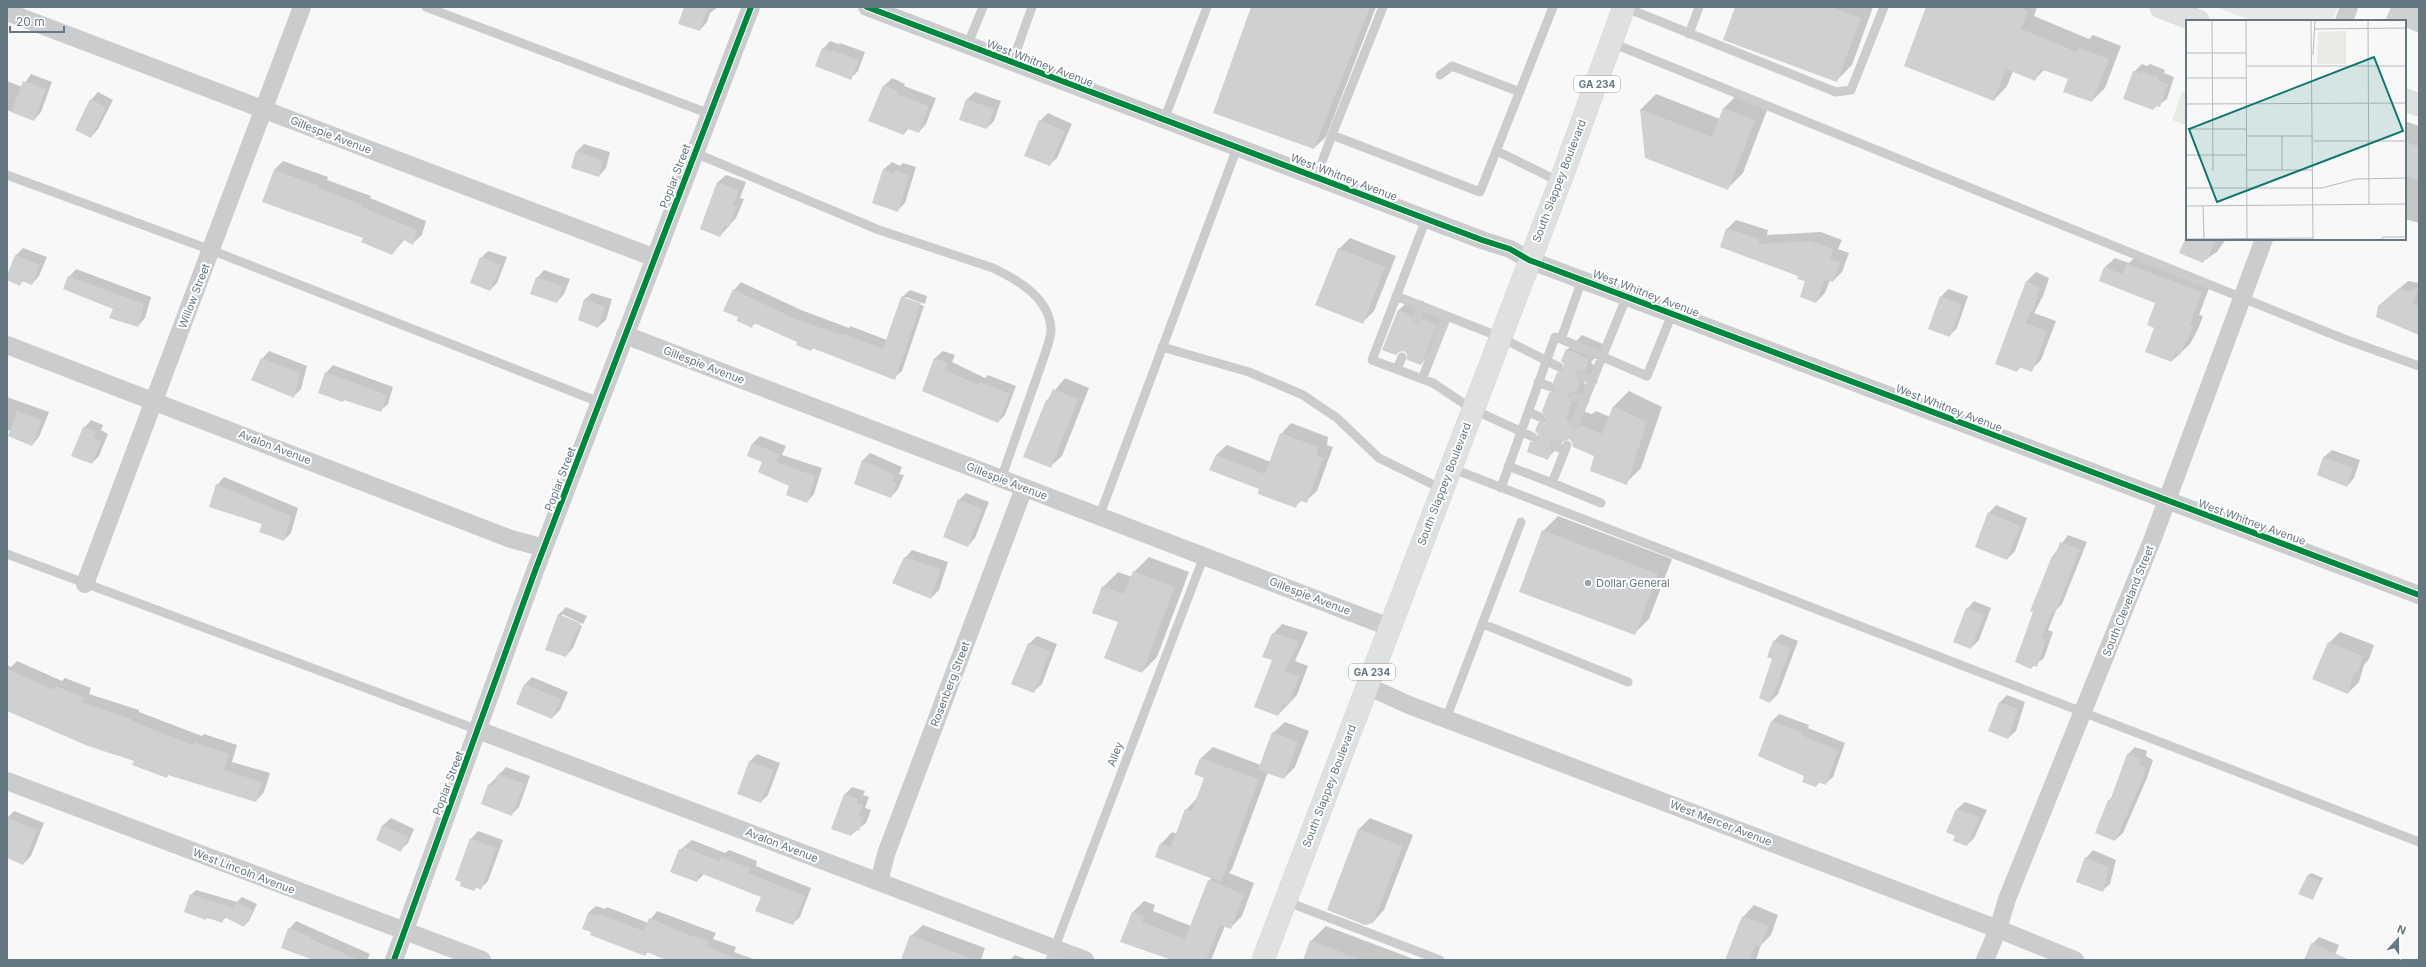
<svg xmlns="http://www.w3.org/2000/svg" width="2426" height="967" font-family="Inter,sans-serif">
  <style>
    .built { fill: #e7e9e8 }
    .green { fill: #e7eae5 }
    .shadow { fill: #0003 }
    .building { fill: #ced0d1 }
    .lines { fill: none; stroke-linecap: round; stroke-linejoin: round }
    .secondary-casing { stroke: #d4d5d6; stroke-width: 23 }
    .primary-casing { stroke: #d4d5d6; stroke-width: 23 }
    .lane { stroke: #cbcccd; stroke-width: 9 }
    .street { stroke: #cbcccd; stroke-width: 18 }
    .secondary { stroke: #dfe0e0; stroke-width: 22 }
    .primary { stroke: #dfe0e0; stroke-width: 22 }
    .cycleway-casing { stroke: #fff; stroke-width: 8 }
    .cycleway { stroke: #00873e; stroke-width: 6 }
    .poi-dot { fill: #98a4aa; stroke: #fff; stroke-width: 1.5 }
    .labels { text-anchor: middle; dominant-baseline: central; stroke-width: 4; stroke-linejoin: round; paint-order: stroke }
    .shield { fill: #fff; stroke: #93a0a6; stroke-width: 1 }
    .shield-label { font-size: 10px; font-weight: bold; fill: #657780 }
    .street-label { font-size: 11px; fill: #657780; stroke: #fff }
    .poi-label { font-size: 11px; fill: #657780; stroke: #fff; text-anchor: start }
    .inset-road { fill: none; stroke: #b4bcc1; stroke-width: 1 }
    .view { fill: #0f766e; fill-opacity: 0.15; stroke: #0f766e; stroke-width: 2 }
    .inset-edge { fill: none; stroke: #657780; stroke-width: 2 }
  </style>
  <rect width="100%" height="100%" fill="#f8f8f8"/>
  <!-- built -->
  <path class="built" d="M2216,7h122l-6,14h-79z"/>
  <!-- green -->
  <path class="green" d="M2182,92l5,2v31l-15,-5z"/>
  <!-- shadow -->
  <path class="shadow" d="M685,7h33l-8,6 -3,9 -7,8z
    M1252,7h124l-50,130 -12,11z
    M1736,7h137l-21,58 -15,15z
    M1927,7h110l-3,9 55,23 4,-4 28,11 -16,42 -13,13 -23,-23 -24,-9 -10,10 -22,-8 -6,15 -13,14z
    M830,41l8,3 2,-1 25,9 -7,19 -7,7 -28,-29z
    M2142,64l5,2 3,-2 15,6 -1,3 10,4 -7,22 -14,10 -19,-37z
    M31,74l21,8 -11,30 -7,8 -27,-10v-29l15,6z
    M892,78l13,6 -1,2 32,12 -10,26 -7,8 -10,-4 -5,6 -20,-48z
    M98,92l15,8 -15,29 -7,8v-37z
    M975,92l26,9 -7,20 -7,7 -20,-29z
    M1739,93l30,12 -26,68 -15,15 -82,-31 -5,-48 15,-15 64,25 4,-11z
    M1048,113l24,11 -15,34 -8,7 -9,-44z
    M2405,121l14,5v97l-14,-4z
    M584,144l26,8 -4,16 -7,8 -22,-25z
    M283,161l45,16 -1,3 44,16 -1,2 56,23 -4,14 -9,8 -8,-4 -13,15 -28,-17 -100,-36 10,-31z
    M892,162l8,4 3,-3 13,4 -11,36 -7,7 -25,-8 11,-33z
    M726,175l20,7 -6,16 4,1 -8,19 -16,18 -19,-8 17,-46z
    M1736,220l32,10 -1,5 54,-3 21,8 -4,9 11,4 -7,19 -9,9 -3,-1 -5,13 -9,9 -10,-21 -79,-52z
    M2187,237v2h39l-9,13 -14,9 -22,-9z
    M1350,238l46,18 -22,55 -12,12 -23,-74z
    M23,248l24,9 -8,19 -7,8 -8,-4 -4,4 -13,-5 9,-24z
    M488,251l19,6 -10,26 -7,7 -9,-32z
    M2137,255l74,28 -12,32 4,1 -5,13 -8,15 -18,17 -16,-34v-24l-51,-36 10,-9 14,5z
    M76,269l75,28 -6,21 -7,8 -69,-49z
    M544,270l26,9 -6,15 -7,8 -20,-24z
    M2036,272l13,6 -6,18 -9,17 22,8 -15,39 -10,10 -10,-3 -4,4 9,-89z
    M2408,281l11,2v52l-42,-18 2,-11z
    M741,282l60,28 48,18 1,-2 37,14 15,-43 8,-7 17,6 -2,8 -20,-7v2l19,7 -22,65 -8,7 -81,-30 -2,2 -12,-9 -43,-18 -4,3 -13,-10 -5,-26z
    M1948,289l20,7 -11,32 -7,7 -9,-38z
    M592,293l20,6 -6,21 -8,7 -14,-27z
    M1410,299l38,14 -16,39 -11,12 -17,-14 -20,-1 15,-39z
    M1582,335l21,9 -4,10 -8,8 4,5 -4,8 -7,7 3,5 -2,25 7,2 4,-3 14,6 4,-11 15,-15 33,16 -21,61 -15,15 -31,-27 -26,-18 -5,2 -16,18 -17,-15 8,-8v-12l7,-7 4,-23 7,-6 1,-14 7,-7 2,-16z
    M269,351l38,15 -6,23 -7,7 -32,-37z
    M943,351l12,4 -3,7 33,16 3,-3 28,11 -11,29 -7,7 -75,-32 12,-32z
    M333,365l60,22 -5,17 -8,7 -54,-38z
    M1065,378l24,10 -27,68 -12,11 -3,-67z
    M7,397l42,15 -10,25 -7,8 -25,-16z
    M91,420l12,5 -2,5 7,4 -9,22 -7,7 -8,-35z
    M1291,423l37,14 -1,8 6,2 -16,44 -11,10 -4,-1 -7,6 -34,-17 -51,-20 6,-14 11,-10 44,17 10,-28z
    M760,436l26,10 -4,9 40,13 -8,26 -7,8 -43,-41 -11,-18z
    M2332,450l28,10 -6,18 -7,8 -29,-12 6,-17z
    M870,453l32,14 -3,7 5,1 -6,14 -7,8 -29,-36z
    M224,477l74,31 -7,25 -7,7 -67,-55z
    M966,493l23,9 -14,36 -7,8 -9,-46z
    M1996,505l31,13 -12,33 -8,8 -18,-46z
    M1558,516l114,43 -23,60 -15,15 -91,-103z
    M2068,535l19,7 -25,62 -6,6 -8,20 5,2 -9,26 -13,10 21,-111z
    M912,550l36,12 -9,28 -8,8 -26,-40z
    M1149,557l40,15 -32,85 -15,15 -39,-85 15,-15 14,5 2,-5z
    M1974,601l17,7 -12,32 -8,8 -4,-39z
    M566,607l21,9 -4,8 -21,-10v2l20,10 -9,22 -7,8 -19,-7 12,-35z
    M1282,624l26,8 -13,29 13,5 -11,29 -19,20 -5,-81z
    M2340,632l34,13 -5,14 -5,6 -5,17 -11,11 -19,-50z
    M1781,634l17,7 -20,53 -8,8 4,-44 -6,-2 6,-15z
    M1037,636l20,8 -15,40 -8,7 -5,-47z
    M17,661l45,20 3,-3 26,10 -2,6 50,16v2l63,24 2,-2 33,11 -5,17 38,11 -6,19 -8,9 -87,-27 -3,3 -31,-17 -128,-50v-45l4,2z
    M532,677l36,15 -8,18 -8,8 -27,-34z
    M2007,695l18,7 -9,29 -8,7 -19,-8 11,-28z
    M1779,714l30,11 -1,3 37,15 -12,34 -8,7 -5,-2 -4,4 -10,-10 -34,-55z
    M1285,722l24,9 -14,36 -11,11 -16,-6 -36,97 -3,4 25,10 -12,33 -12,12 -5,-2 -14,34h-39l-39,-48 11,-11 11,4 -2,6 38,15 18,-45 3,-4 -51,-33 11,-12 5,2 9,-24 11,-12 8,-21 -9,-3 5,-16 12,-11 48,18 12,-32z
    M2135,747l12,4 -1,5 7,4 -6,18 -24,55 -8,7 -7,-39 4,-4 16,-43z
    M757,754l23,9 -12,32 -7,7 -11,-41z
    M506,767l24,9 -11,31 -8,8 -22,-30z
    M852,787l13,4 -2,4 6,2 -4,11 6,2 -5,13 -15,12 -6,-41z
    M1965,802l22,8 -13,28 -7,7 -11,-10 1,-26z
    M14,811l30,12 -13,33 -8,8 -16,-7v-39z
    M391,818l23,11 -6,14 -8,7 -23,-11 6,-14z
    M1370,818l43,17 -29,75 -11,12 -45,-13 31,-80z
    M478,831l25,9 -15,41 -7,7 -4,-1 -3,3 -3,-51z
    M692,840l33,13 4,-3 28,11 -1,5 55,22 -11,29 -8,7 -30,-27 -58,-23 -7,7 -17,-31z
    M2093,850l23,10 -6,24 -8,7 -16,-33z
    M2311,873l12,5 -10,21 -6,-23z
    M196,890l41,12 5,-5 15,7 -8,17 -5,5 -18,-9 -4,5 -37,-10 6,-17z
    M1754,905l24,10 -7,20 -10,10 -5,15h-30l17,-43z
    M596,906l9,3 2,-2 41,16 9,-12 59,22 -3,6 23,8 -2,5 22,8h-87l-21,-8 -3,3 -57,-42z
    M296,921l74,33 -3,6h-52l-26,-31z
    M923,925l62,23 -4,12h-75l5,-24z
    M1326,926l90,34h-111l6,-19z
    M2319,937l20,8 -6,15h-27l6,-16z
    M1015,955l13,5h-18z"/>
  <!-- building -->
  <path class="building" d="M684,7h24l-8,24 -22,-7z
    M1251,7h119l-56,142 -101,-36z
    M1735,7h96l30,11 -24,64 -114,-42z
    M1926,7h92l10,4 -7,18 56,23 2,-4 30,11 -17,43 -29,-10 5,-13 -28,-10 -5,12 -29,-12 -12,32 -90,-35z
    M2391,7h28v26l-14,-6v-6h-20z
    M822,48l9,4 1,-2 27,10 -8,20 -36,-14z
    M2133,71l8,3v-3l17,6v3l10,4 -8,23 -4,-1 -3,4 -30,-11z
    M23,81l23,8 -12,32 -23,-9z
    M883,85l15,6 -1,3 32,12 -10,27 -13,-5 -2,7 -36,-14z
    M90,99l16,8 -15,31 -16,-8z
    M966,99l28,10 -7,20 -28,-9z
    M1723,108l32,12 -27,70 -83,-32 -5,-49 72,28z
    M1039,120l26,11 -15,35 -26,-10z
    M2405,141l14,6v33l-14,-5z
    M576,151l27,9 -4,17 -28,-9z
    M883,169l10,5 2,-4 14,5 -11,37 -26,-9z
    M274,170l45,16 -1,2 45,17 -1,2 55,23 -4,15 -11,-6 -10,16 -31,-13 2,-4 -101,-36z
    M717,182l22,8 -6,15 4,1 -8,21 -4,-2 -5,12 -20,-8z
    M1726,228l34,11 -2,5 53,-3 22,8 -3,10 10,3 -7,20 -8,-3 -9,24 -16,-6 5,-16 -8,-2 1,-3 -78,-29z
    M2185,239h31l-9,21 -2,-1 -2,4 -24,-10z
    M1338,248l47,19 -22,57 -48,-19z
    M15,255l25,10 -8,20 -10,-4 -2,5 -13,-6v-5z
    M480,257l21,8 -11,26 -20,-8z
    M2127,264l75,28 -12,33 3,1 -5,14 -1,-1 -7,16 -5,-2 -3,9 -27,-10 9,-24 -7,-3 8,-22 -56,-22 5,-14 18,7z
    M68,276l76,28 -6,23 -29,-9 4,-9 -50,-20z
    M536,277l27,9 -6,17 -27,-9z
    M2026,281l14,7 -6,19 -9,16 22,8 -15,41 -13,-5 -2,5 -22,-8z
    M2419,287l-6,16 6,4v27l-43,-17 2,-11 21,-18 9,3z
    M733,289l60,29 48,17 1,-2 41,16 18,-52 20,6 -26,77 -83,-32 -1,3 -15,-6 1,-3 -43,-19 -2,5 -15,-7 1,-4 -15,-6z
    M1940,296l22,8 -12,33 -22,-8z
    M584,299l21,8 -7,21 -20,-8z
    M1398,310l13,5 4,8h4l4,-4 14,6 -16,40 -14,-5v-6l-3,-3 -5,1 -3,3 -14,-5z
    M1566,349l23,10 -4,12h-6l-3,3 1,5 3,3 -4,10h-6l-2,3 4,8 -6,16 3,2 2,6 5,2 4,-4 22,9 11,-28 34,16 -20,63 -37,-14 4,-15 -21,-9 -1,-5 -3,-3 -7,3 -7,-2 -4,2 -2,4 3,5 -4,9 -21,-8 3,-10h6l3,-3 -1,-5 -3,-3 3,-8 5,-1 3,-3 -4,-8 7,-18 5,-1 3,-3 -4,-7 4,-9 7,-4v-5l-3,-3z
    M261,358l39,15 -6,25 -43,-18z
    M934,358l14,5 -3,7 33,15 2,-3 30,12 -12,29 -76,-32z
    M325,372l62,23 -6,17 -37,-12 -1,2 -25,-9z
    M1053,389l25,10 -27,69 -28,-11 23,-57h2z
    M17,411l25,9 -10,26 -24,-10z
    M83,427l13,5 -2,6 7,3 -9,23 -21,-8z
    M1280,433l38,14 -1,9 6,2 -16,45 -8,-3 -3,8 -38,-14 1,-5 -50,-19 7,-15 49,19z
    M752,443l27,11 -3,8 39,14 -8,27 -21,-8 3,-9 -31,-14 4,-10 -15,-6z
    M2323,457l30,11 -6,19 -30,-12z
    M862,460l33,15 -2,6 4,2 -6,15 -37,-14z
    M216,484l75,32 -7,25 -25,-9 3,-8 -53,-17z
    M958,499l24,10 -14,38 -25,-10z
    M1988,512l32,14 -13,34 -32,-13z
    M1542,530l116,44 -23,61 -116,-43z
    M2060,542l20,7 -25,64 -3,-1 -11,26 5,2 -9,27 -4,-2 -2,4 -16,-7 18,-50 -3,-1 22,-55 3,1z
    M904,557l37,12 -10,30 -39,-16z
    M1133,571l42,16 -33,86 -38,-15 14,-36 -26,-9 10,-27 22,8z
    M1966,608l18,7 -13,34 -18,-7z
    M558,614l22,9 -14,34 -21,-7z
    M1272,633l27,8 -14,30 14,5 -11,30 -5,-2 -5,12 -24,-9 18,-47 -10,-3z
    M1773,641l18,7 -21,55 -11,-5 13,-39 -5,-2z
    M2328,642l35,14 -5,16 -4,1 -6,21 -36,-15z
    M1028,643l22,8 -16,42 -23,-9z
    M7,669l47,21 2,-4 27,11 -2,5 50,17v2l62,24 1,-3 35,12 -5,16 38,12 -6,20 -88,-27 -1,3 -35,-13 2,-4 -46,-15 -81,-35z
    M524,684l37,15 -9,20 -36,-15z
    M1999,702l19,7 -10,30 -20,-8z
    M1771,721l31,11 -1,3 37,15 -12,35 -8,-3 -2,5 -14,-5 2,-6 -46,-20z
    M1272,732l26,10 -14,37 -26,-9z
    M2127,754l13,4 -1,6 7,4 -6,18 -25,55 -20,-8 13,-33 2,1z
    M1200,758l59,21 -38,103 -66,-25 5,-14 11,4 14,-38 7,2 12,-33 -10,-4z
    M749,761l25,9 -13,33 -24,-9z
    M498,774l26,10 -12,32 -31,-12 7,-20 5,2z
    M844,794l14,5 -1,4 6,2 -4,10 5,2 -5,14 -5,-2 -3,7 -20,-7z
    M1956,809l24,8 -13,29 -14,-5 2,-5 -9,-4z
    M7,818l30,12 -14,35 -16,-7z
    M382,825l26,12 -7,15 -25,-12z
    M1358,829l45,17 -30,77 -8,2 -38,-15z
    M470,838l26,10 -15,42 -6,-3 -1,4 -14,-5 1,-4 -6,-2z
    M684,847l35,14 2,-4 29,11 -2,5 57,23 -12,29 -38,-14 6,-14 -61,-24 -3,9 -27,-10 9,-23 3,2z
    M2085,857l24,11 -6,24 -27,-10z
    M2307,876l13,5 -7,19 -15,-6z
    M1208,880l36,14 -13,35 -11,-4 -14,35h-34l-52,-18 12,-30 12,4 -2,6 43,17z
    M190,894l44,14 2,-6 17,8 -9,17 -20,-10 -2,6 -15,-6 -1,3 -22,-8z
    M588,913l10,3 1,-2 45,17 5,-13 40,17 20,6 -2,5 32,14h-73l-19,-8 -2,4 -55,-21 1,-3 -9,-3z
    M1742,916l26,10 -8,21 -5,-2 -6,15h-24z
    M288,928l23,9v2l49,21h-47l-32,-12z
    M910,935l62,24v1h-71z
    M1310,940l49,19v1h-56z
    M2311,943l39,17h-46z"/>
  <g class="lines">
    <defs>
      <path id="secondary" d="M2161,7l37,14
        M2405,100l14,5"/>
      <path id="primary" d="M1263,960l297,-778 64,-175"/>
    </defs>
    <!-- secondary casing -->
    <use href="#secondary" class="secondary-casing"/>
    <!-- primary casing -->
    <use href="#primary" class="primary-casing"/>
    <!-- lane -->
    <path class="lane" d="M426,7l284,107
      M1383,7l-51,128 148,57 73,-185
      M1624,7l212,85 15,-2 33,-83
      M1689,34l10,-27
      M1612,43l732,296 75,27
      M967,46l16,-39
      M1012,63l20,-56
      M1440,75l12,-9 68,26
      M1164,120l43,-113
      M1497,151l63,31
      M695,153l184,77 114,38c25,12 57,30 58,62 0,6 -3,14 -5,21l-45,128
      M7,175l204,75 388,152
      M1316,178l16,-43
      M1426,219l-54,141 61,23 39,26 61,28
      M1396,296l104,41 59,30
      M1417,317l4,-12
      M1561,339l86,37 25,-62
      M1162,347l87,25 54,23 34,23 42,40 63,31
      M1397,369l5,-12
      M1582,376l11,5
      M1422,379l25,-63
      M1538,382l13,5
      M1574,397l11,4
      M1528,412l12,5
      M1575,423l52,-127
      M1555,446l10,4
      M1508,466l44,17 15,-38
      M1451,468l968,374
      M1552,483l49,20
      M1501,488l54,-151 6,2 21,-59
      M1099,517l138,-369
      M7,554l471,176
      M1483,624l145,58
      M1446,719l75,-197
      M1285,901l155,59
      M1050,960l154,-404"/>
    <!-- street -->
    <path class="street" d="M867,7l615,233 28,9 19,11 890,335
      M7,12l648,246
      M2344,21l5,-14
      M625,335l764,292
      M7,345l504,194 33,9
      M85,584l217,-577
      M1367,686l42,19 589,224 77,31
      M478,730l607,230
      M7,781l475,179
      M879,882l7,-28 138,-366
      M394,960l141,-389 216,-564
      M1985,960l13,-31 9,-30 146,-361 111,-299"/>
    <!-- secondary -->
    <use href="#secondary" class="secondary"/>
    <!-- primary -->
    <use href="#primary" class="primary"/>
    <defs>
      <path id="cycleway" d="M867,7l615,233 28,9 19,11 890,335
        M394,960l141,-389 216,-564"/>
    </defs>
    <!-- cycleway casing -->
    <use href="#cycleway" class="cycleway-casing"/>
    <!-- cycleway -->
    <use href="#cycleway" class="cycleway"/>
  </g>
  <!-- markers -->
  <circle class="poi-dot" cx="1588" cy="583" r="4"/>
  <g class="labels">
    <!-- shield labels -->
    <g class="shield">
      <rect x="1574" y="76" width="46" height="16" rx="3"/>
      <rect x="1349" y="664" width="46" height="16" rx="3"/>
    </g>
    <g class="shield-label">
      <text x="1597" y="84">GA 234</text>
      <text x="1372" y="672">GA 234</text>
    </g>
    <!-- street labels -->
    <g class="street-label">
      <text transform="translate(1040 63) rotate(21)">West Whitney Avenue</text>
      <text transform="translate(331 135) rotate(21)">Gillespie Avenue</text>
      <text transform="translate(675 176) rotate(-69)">Poplar Street</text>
      <text transform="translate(1344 177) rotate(21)">West Whitney Avenue</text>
      <text transform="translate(1559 181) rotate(-69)">South Slappey Boulevard</text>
      <text transform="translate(1646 293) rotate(21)">West Whitney Avenue</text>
      <text transform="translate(194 296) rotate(-69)">Willow Street</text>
      <text transform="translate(704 365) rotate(21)">Gillespie Avenue</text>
      <text transform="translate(1949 408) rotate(21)">West Whitney Avenue</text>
      <text transform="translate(275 447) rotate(21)">Avalon Avenue</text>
      <text transform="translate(560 479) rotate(-69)">Poplar Street</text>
      <text transform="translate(1007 481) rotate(21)">Gillespie Avenue</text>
      <text transform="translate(1444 484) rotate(-69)">South Slappey Boulevard</text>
      <text transform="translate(2252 522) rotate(20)">West Whitney Avenue</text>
      <text transform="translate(1310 596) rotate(21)">Gillespie Avenue</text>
      <text transform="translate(2128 601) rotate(-68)">South Cleveland Street</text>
      <text transform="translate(950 684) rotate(-69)">Rosenberg Street</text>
      <text transform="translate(1115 754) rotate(-69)">Alley</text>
      <text transform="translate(448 783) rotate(-69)">Poplar Street</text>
      <text transform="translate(1329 786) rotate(-69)">South Slappey Boulevard</text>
      <text transform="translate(1721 823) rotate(21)">West Mercer Avenue</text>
      <text transform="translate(782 845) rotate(21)">Avalon Avenue</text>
      <text transform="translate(244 871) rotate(21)">West Lincoln Avenue</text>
    </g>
    <!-- poi labels -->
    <g class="poi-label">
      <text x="1596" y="583">Dollar General</text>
    </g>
  </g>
  <!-- overview -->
  <g transform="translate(2186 20)">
    <rect width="220" height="220" fill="#f8f8f8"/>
    <path d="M160,11v33h-29l1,-32z" fill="#e7eae5"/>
    <path class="inset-road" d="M26,0l1,151M60,0l1,220M125,0l2,220M182,0l1,184M129,9l91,-1M0,33h60M127,35l2,-35M61,46h159M0,58h61M0,84l220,-1M0,109h61M61,116h66M96,116v34M128,121h92M0,135h61M61,150h66M0,168h136l34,-9 50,-1M0,186l220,-2M17,186l1,33M0,219l127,-1M195,220l2,-3h23"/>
    <path class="view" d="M188,37l29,74 -186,71 -28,-73z"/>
    <rect width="220" height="220" class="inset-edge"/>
  </g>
  <!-- border -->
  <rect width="2426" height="967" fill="none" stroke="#657780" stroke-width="16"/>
  <!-- north arrow -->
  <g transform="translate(2398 939) rotate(21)" stroke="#ffffff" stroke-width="3" paint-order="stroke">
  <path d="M0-3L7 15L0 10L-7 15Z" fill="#657780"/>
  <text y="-6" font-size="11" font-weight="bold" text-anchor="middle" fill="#657780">N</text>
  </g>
  <!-- scale -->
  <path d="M10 26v6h54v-6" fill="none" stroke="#657780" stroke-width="2"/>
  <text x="16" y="26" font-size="12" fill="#657780" stroke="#ffffff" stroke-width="3" paint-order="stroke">20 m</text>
</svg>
